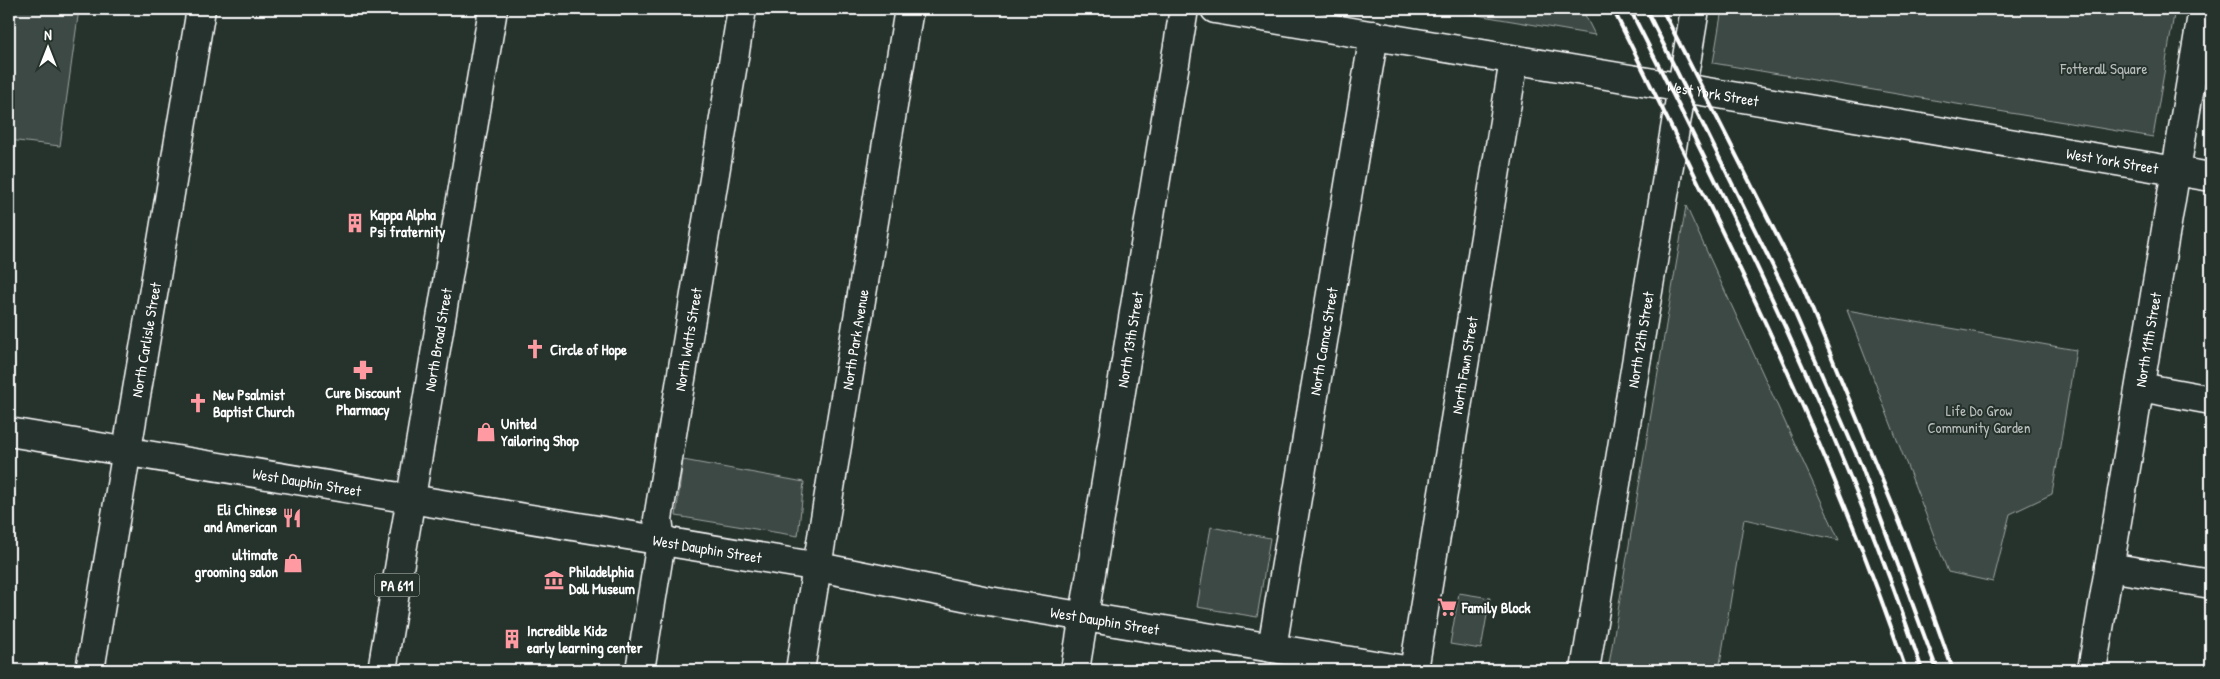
<svg xmlns="http://www.w3.org/2000/svg" width="2220" height="679" font-family="'Patrick Hand',sans-serif">
  <style>
    .green { fill: #3e4944; stroke: #9ea4a2 }
    .lines { fill: none; stroke-linecap: round; stroke-linejoin: round }
    .minor-casing { stroke: #fff; stroke-width: 31 }
    .tertiary-casing { stroke: #fff; stroke-width: 31 }
    .secondary-casing { stroke: #fff; stroke-width: 31 }
    .primary-casing { stroke: #fff; stroke-width: 31 }
    .minor { stroke: #26332d; stroke-width: 28 }
    .tertiary { stroke: #26332d; stroke-width: 28 }
    .secondary { stroke: #26332d; stroke-width: 28 }
    .primary { stroke: #26332d; stroke-width: 28 }
    .rail { stroke: #fff; stroke-width: 4 }
    .labels { text-anchor: middle; dominant-baseline: central; stroke-width: 4; stroke-linejoin: round; paint-order: stroke }
    .shield { fill: #26332d; stroke: #bec2c0; stroke-width: 1 }
    .shield-label { font-size: 14px; font-weight: bold; fill: #fff }
    .park-label { font-size: 15px; fill: #bbbfbe; stroke: #26332d }
    .street-label { font-size: 15px; fill: #fff; stroke: #26332d }
    .poi-label { font-size: 15px; font-weight: bold; fill: #fff; stroke: #26332d; text-anchor: start }
  </style>
  <rect width="100%" height="100%" fill="#26332d"/>
  <filter id="ink" filterUnits="userSpaceOnUse"><feTurbulence type="fractalNoise" baseFrequency=".02" numOctaves="2"/><feDisplacementMap in="SourceGraphic" scale="10" xChannelSelector="R" yChannelSelector="G"/><feConvolveMatrix kernelMatrix="1 2 1 2 8 2 1 2 1" color-interpolation-filters="sRGB"/></filter>
  <g filter="url(#ink)">
    <!-- green -->
    <path class="green" d="M9,9h70l-19,137 -51,-6z
      M1441,9h141l13,26z
      M1722,9h453l-22,128 -440,-74z
      M1686,206l153,334 -95,-21 -25,151h-111z
      M1847,310l229,40 -24,144 -42,20 -17,68 -45,-10z
      M683,460l121,22 -6,54 -122,-20z
      M1211,527l59,11 -13,79 -60,-10z
      M1459,593l31,5 -9,51 -31,-5z"/>
    <g class="lines">
      <defs>
        <g id="minor">
          <path d="M2140,387l71,13"/>
          <path d="M2109,567l102,17"/>
          <path id="s1" d="M1272,648l102,-613"/>
          <path id="s2" d="M90,670l111,-661"/>
          <path id="s3" d="M640,670l21,-128 -3,-23 84,-510"/>
          <path id="s4" d="M800,670l109,-661"/>
          <path id="s5" d="M1075,670l109,-661"/>
          <path id="s6" d="M1414,670l100,-610"/>
        </g>
        <g id="tertiary">
          <path id="s7" d="M1215,9l996,168"/>
          <path id="s8" d="M9,432l810,135 164,33 422,70"/>
        </g>
        <g id="secondary">
          <path id="s9" d="M1585,670l110,-661"/>
          <path id="s10" d="M2092,670l111,-661"/>
        </g>
        <g id="primary">
          <path id="s11" d="M382,670l111,-661"/>
        </g>
      </defs>
      <!-- minor casing -->
      <use href="#minor" class="minor-casing"/>
      <!-- tertiary casing -->
      <use href="#tertiary" class="tertiary-casing"/>
      <!-- secondary casing -->
      <use href="#secondary" class="secondary-casing"/>
      <!-- primary casing -->
      <use href="#primary" class="primary-casing"/>
      <!-- minor -->
      <use href="#minor" class="minor"/>
      <!-- tertiary -->
      <use href="#tertiary" class="tertiary"/>
      <!-- secondary -->
      <use href="#secondary" class="secondary"/>
      <!-- primary -->
      <use href="#primary" class="primary"/>
      <!-- rail -->
      <path class="rail" d="M1613,9c107,216 216,432 293,661
        M1630,9c109,215 216,432 292,661
        M1646,9l141,286 74,170 76,205
        M1662,9l141,278 101,246 49,137"/>
    </g>
  </g>
  <!-- icons -->
  <defs>
    <symbol id="building-bare" viewBox="-9 -9 18 18"><path d="M-4-6H4V6H1V3H-1V6H-4ZM-2.5-4.3h1.7v1.8h-1.7ZM.8-4.3h1.7v1.8H.8ZM-2.5-1h1.7V.8h-1.7ZM.8-1h1.7V.8H.8Z" fill="#ff9aa2" stroke="#26332d" stroke-width="2.5" paint-order="stroke"/></symbol>
    <symbol id="church-bare" viewBox="-9 -9 18 18"><path d="M-1.2-6h2.4v3.5h3.3v2.4h-3.3V6h-2.4V-.1h-3.3v-2.4h3.3Z" fill="#ff9aa2" stroke="#26332d" stroke-width="2.5" paint-order="stroke"/></symbol>
    <symbol id="pharmacy-bare" viewBox="-9 -9 18 18"><path d="M-2-6h4v4h4v4h-4v4h-4v-4h-4v-4h4Z" fill="#ff9aa2" stroke="#26332d" stroke-width="2.5" paint-order="stroke"/></symbol>
    <symbol id="shop-bare" viewBox="-9 -9 18 18"><path d="M-5-2.5h2.3a2.7 3.5 0 0 1 5.4 0H5L5.5 6h-11ZM-1.5-2.5h3a1.5 2.3 0 0 0-3 0Z" fill="#ff9aa2" stroke="#26332d" stroke-width="2.5" paint-order="stroke"/></symbol>
    <symbol id="restaurant-bare" viewBox="-9 -9 18 18"><path d="M-5-6h1v4h1v-4h1v4h1v-4h1v5L-1.5 .5V6h-2V.5L-5-1ZM5-6V6H3V1.5H1.5Q1.5-4 5-6Z" fill="#ff9aa2" stroke="#26332d" stroke-width="2.5" paint-order="stroke"/></symbol>
    <symbol id="museum-bare" viewBox="-9 -9 18 18"><path d="M0-6L6-3V-2H-6V-3ZM-5-1h2V3h-2ZM-1-1h2V3h-2ZM3-1h2V3H3ZM-6 4H6V6H-6Z" fill="#ff9aa2" stroke="#26332d" stroke-width="2.5" paint-order="stroke"/></symbol>
    <symbol id="supermarket-bare" viewBox="-9 -9 18 18"><path d="M-6-5.5h2.5l.6 2H6L4.5 2H-2.5L-4.4-4H-6ZM-1.5 3.2a1.3 1.3 0 1 0 .1 0ZM3 3.2a1.3 1.3 0 1 0 .1 0Z" fill="#ff9aa2" stroke="#26332d" stroke-width="2.5" paint-order="stroke"/></symbol>
  </defs>
  <g fill-rule="evenodd">
    <use href="#building-bare" x="341" y="209" width="28" height="28"/>
    <use href="#church-bare" x="521" y="335" width="28" height="28"/>
    <use href="#pharmacy-bare" x="349" y="356" width="28" height="28"/>
    <use href="#church-bare" x="184" y="389" width="28" height="28"/>
    <use href="#shop-bare" x="472" y="418" width="28" height="28"/>
    <use href="#restaurant-bare" x="278" y="504" width="28" height="28"/>
    <use href="#shop-bare" x="279" y="549" width="28" height="28"/>
    <use href="#museum-bare" x="540" y="566" width="28" height="28"/>
    <use href="#supermarket-bare" x="1433" y="593" width="28" height="28"/>
    <use href="#building-bare" x="498" y="625" width="28" height="28"/>
  </g>
  <g class="labels">
    <!-- shield labels -->
    <rect class="shield" x="374.5" y="573.5" width="45" height="23" rx="4"/>
    <g class="shield-label">
      <text x="397" y="585">PA 611</text>
    </g>
    <!-- park labels -->
    <g class="park-label">
      <text x="2104" y="68">Fotterall Square</text>
      <text x="1979" y="410">Life Do Grow<tspan x="1979" dy="17">Community Garden</tspan></text>
    </g>
    <!-- street labels -->
    <g class="street-label">
      <text stroke="none"><textPath href="#s7" startOffset="505">West York Street</textPath></text>
      <text stroke="none"><textPath href="#s7" startOffset="910">West York Street</textPath></text>
      <text stroke="none"><textPath href="#s2" startOffset="335">North Carlisle Street</textPath></text>
      <text stroke="none"><textPath href="#s11" startOffset="335">North Broad Street</textPath></text>
      <text stroke="none"><textPath href="#s3" startOffset="335">North Watts Street</textPath></text>
      <text stroke="none"><textPath href="#s5" startOffset="335">North 13th Street</textPath></text>
      <text stroke="none"><textPath href="#s9" startOffset="335">North 12th Street</textPath></text>
      <text stroke="none"><textPath href="#s4" startOffset="335">North Park Avenue</textPath></text>
      <text stroke="none"><textPath href="#s10" startOffset="335">North 11th Street</textPath></text>
      <text stroke="none"><textPath href="#s1" startOffset="311">North Camac Street</textPath></text>
      <text stroke="none"><textPath href="#s6" startOffset="309">North Fawn Street</textPath></text>
      <text stroke="none"><textPath href="#s8" startOffset="302">West Dauphin Street</textPath></text>
      <text stroke="none"><textPath href="#s8" startOffset="708">West Dauphin Street</textPath></text>
      <text stroke="none"><textPath href="#s8" startOffset="1112">West Dauphin Street</textPath></text>
    </g>
    <!-- poi labels -->
    <g class="poi-label">
      <text x="370" y="214">Kappa Alpha<tspan x="370" dy="17">Psi fraternity</tspan></text>
      <text x="550" y="349">Circle of Hope</text>
      <text x="363" y="392" text-anchor="middle">Cure Discount<tspan x="363" dy="17">Pharmacy</tspan></text>
      <text x="213" y="394">New Psalmist<tspan x="213" dy="17">Baptist Church</tspan></text>
      <text x="501" y="423">United<tspan x="501" dy="17">Yailoring Shop</tspan></text>
      <text x="277" y="509" text-anchor="end">Eli Chinese<tspan x="277" dy="17">and American</tspan></text>
      <text x="278" y="554" text-anchor="end">ultimate<tspan x="278" dy="17">grooming salon</tspan></text>
      <text x="569" y="571">Philadelphia<tspan x="569" dy="17">Doll Museum</tspan></text>
      <text x="1462" y="607">Family Block</text>
      <text x="527" y="630">Incredible Kidz<tspan x="527" dy="17">early learning center</tspan></text>
    </g>
  </g>
  <!-- margin -->
  <rect width="2220" height="679" fill="none" stroke="#26332d" stroke-width="30"/>
  <rect x="15" y="15" width="2190" height="649" fill="none" stroke="#fff" stroke-width="2" filter="url(#ink)"/>
  <!-- north arrow -->
  <g transform="translate(48 48)" stroke="#26332d" stroke-width="4" paint-order="stroke">
  <path d="M0-4L9 19L0 12L-9 19Z" fill="#ffffff"/>
  <text y="-8" font-size="14" font-weight="bold" text-anchor="middle" fill="#ffffff">N</text>
  </g>
</svg>
